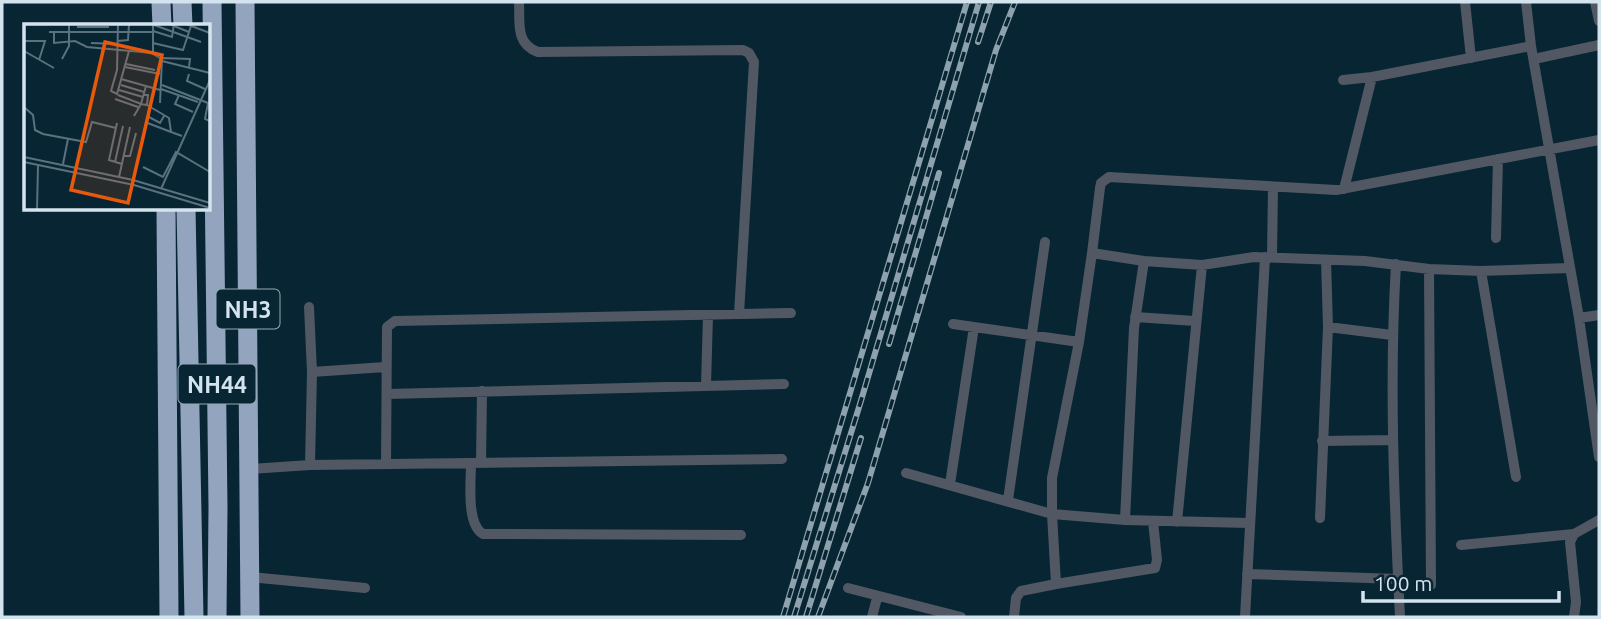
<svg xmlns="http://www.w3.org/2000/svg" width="1601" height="619" font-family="Ubuntu,sans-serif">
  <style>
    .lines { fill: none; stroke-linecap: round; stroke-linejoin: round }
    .street { stroke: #515863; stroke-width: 10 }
    .highway { stroke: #93a4be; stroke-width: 19 }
    .rail-casing { stroke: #8da2ad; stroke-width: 6 }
    .rail { stroke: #082533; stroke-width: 3.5; stroke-dasharray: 10; stroke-linecap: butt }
    .labels { text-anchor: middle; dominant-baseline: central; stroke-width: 7; stroke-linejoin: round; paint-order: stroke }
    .shield { fill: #082533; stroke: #97abb6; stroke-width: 2 }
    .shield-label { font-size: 23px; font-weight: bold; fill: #d4e4ee }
    .inset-road { fill: none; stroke: #5a717e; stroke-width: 2 }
    .view { fill: #e8590c; fill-opacity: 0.15; stroke: #e8590c; stroke-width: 3.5 }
    .inset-edge { fill: none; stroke: #d4e4ee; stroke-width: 3.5 }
  </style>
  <rect width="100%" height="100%" fill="#082533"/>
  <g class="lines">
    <!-- street -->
    <path class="street" d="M519,2c1,20 -4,42 19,50l205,-2 6,3 5,9 -15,252
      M1465,2l6,56
      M1526,2l5,44 48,272 20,139
      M1595,2l4,19
      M1534,59l65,-14
      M1343,80l29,-3 159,-31
      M1344,189l28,-112
      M1496,238l2,-79
      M1092,253l-13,89 -27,136v36l73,6 124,3
      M1272,257l1,-70
      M1326,260l2,67 64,8
      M1396,264c-7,118 -2,235 4,353
      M1569,268l-88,3 -52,-2 -64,-8 -111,-4 -52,8 -58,-4 -52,-8 8,-65 1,-5 8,-6 227,13 263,-50
      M1429,269l2,316
      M1481,271l35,206
      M309,307l3,65 -2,93
      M1135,317l60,4
      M1579,318l20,-3
      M953,324l126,18
      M312,372l73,-5
      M706,385l2,-70
      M387,394l397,-10
      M1322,441l70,-1
      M471,463c0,19 -5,61 12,71l258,1
      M481,463l1,-72
      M386,464l1,-137 8,-6 396,-8
      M250,469l60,-4 472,-6
      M906,473l146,41 4,70 99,-16 2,-8 -4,-39
      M950,484l24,-157
      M1008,500l37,-258
      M1320,518l8,-191
      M1125,520l9,-192 10,-67
      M1177,522l25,-257
      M1461,545l113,-11
      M1247,574l151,5
      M250,577l115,11
      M848,588l113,29
      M872,617l5,-19
      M1014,617l2,-19 5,-7 35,-7
      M1245,617l20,-360
      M1574,617l2,-15 -6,-60 4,-8 25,-14"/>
    <!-- highway -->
    <path class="highway" d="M161,2l1,24
      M182,2l1,24
      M212,2l6,506 -1,109
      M245,2l5,615
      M166,208l3,409
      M186,208l8,409"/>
    <defs>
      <path id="rail" d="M978,42l13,-40
        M889,344l50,-171
        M783,617l184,-615
        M794,617l66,-213 119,-402
        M806,617l55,-179
        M818,617l50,-134 128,-433 19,-48"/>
    </defs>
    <!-- rail casing -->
    <use href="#rail" class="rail-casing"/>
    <!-- rail -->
    <use href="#rail" class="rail"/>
  </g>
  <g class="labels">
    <!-- shield labels -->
    <g class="shield">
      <rect x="216.5" y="289.5" width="63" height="39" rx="5"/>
      <rect x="178.5" y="364.5" width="77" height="39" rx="5"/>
    </g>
    <g class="shield-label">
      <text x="248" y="309">NH3</text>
      <text x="217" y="384">NH44</text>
    </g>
  </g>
  <!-- overview -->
  <g transform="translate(24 24)">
    <rect width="186" height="186" fill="#082533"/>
    <path class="inset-road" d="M94,0l-1,46 -6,21 6,3 12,-43M129,0v30l9,5 -2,44M145,0l20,8M162,0l24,9M130,1l47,17M53,3h32M129,7l19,6 2,-13M25,8h104M30,8v11l21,-2 12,6 66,6M0,17h21l-6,19M94,17l10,-1 1,-16M67,19l27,1M129,19l30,7 8,-24M0,27l30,17M137,34l29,1 -1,8M38,35l7,-13v-21M138,37l48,12M102,40l29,6M101,43l35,7M165,50l-2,7 18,8M97,55l39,11M97,61l23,7M138,61l46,18 -3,16 5,2M137,65l37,13M95,66l24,7M94,71l23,9 5,-18M155,71l-4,9 18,8M91,75l23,8M123,81l22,13 2,14 11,4M0,83l9,8 2,15 8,4 43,8 6,-20 24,6M110,92l7,-12 6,1 1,-10h-5M123,92l13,7 4,-7M121,98l26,10M93,99l-8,37 13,4M100,132h6l6,-23M0,133l109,23 77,23M0,138l110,23 76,23M91,138l8,-36M39,140l5,-25M119,143l20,10 13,-25 34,20M95,153l11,-50M137,165l49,-109M13,185l1,-43"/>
    <path class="view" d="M81,18l57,13 -34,148 -57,-13z"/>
    <rect width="186" height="186" class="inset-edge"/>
  </g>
  <!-- border -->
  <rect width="1601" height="619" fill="none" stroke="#d4e4ee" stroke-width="7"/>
  <!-- scale -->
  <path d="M1363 591v10h196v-10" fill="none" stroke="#d4e4ee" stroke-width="3.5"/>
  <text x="1374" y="591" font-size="21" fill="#d4e4ee" stroke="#082533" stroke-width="5" paint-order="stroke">100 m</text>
</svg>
